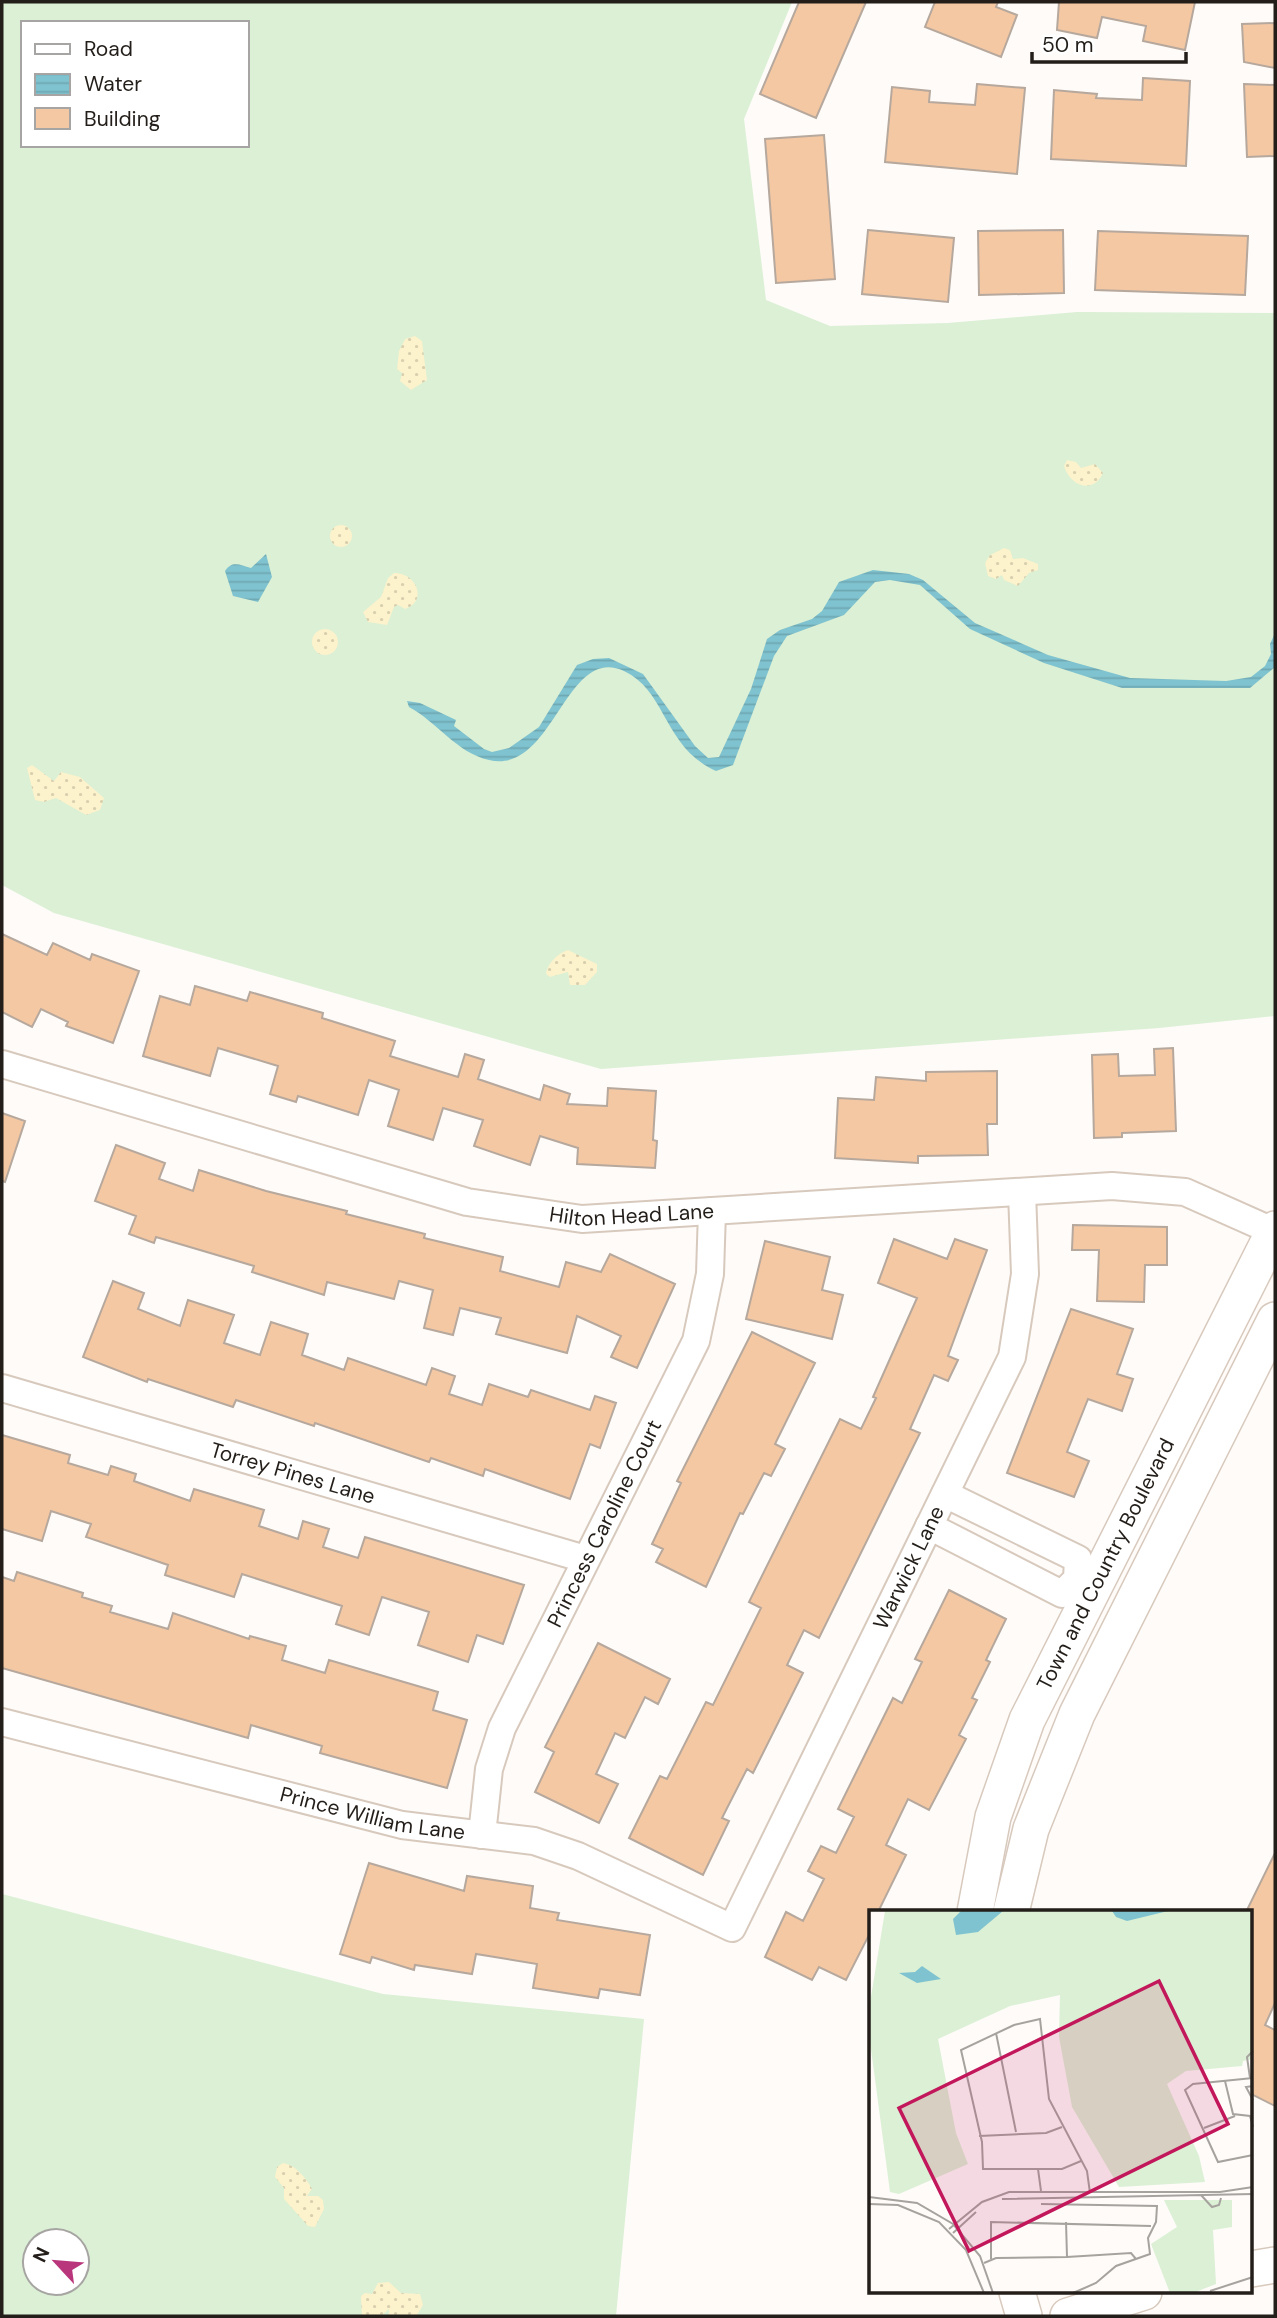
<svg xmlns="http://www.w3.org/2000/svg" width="1277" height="2318" font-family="'DM Sans',sans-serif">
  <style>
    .grass { fill: #dbf0d4; fill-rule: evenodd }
    .sand { fill: url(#sand-dots) }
    .water { fill: url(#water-rules) }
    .building { fill: #f5c8a4; stroke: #b6a89c; stroke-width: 2 }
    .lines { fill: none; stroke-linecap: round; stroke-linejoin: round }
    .minor-casing { stroke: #d8c9bd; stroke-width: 30 }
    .major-casing { stroke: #d8c9bd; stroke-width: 38 }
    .minor { stroke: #fff; stroke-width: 26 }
    .major { stroke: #fff; stroke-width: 35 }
    .labels { text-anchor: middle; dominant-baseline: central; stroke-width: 6; stroke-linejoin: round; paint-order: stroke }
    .street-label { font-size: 21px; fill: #231e19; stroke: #fff }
    .inset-road { fill: none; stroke: #a6a39f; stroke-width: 2 }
    .view { fill: #c2185b; fill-opacity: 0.15; stroke: #c2185b; stroke-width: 3.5 }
    .inset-edge { fill: none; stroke: #231e19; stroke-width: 3.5 }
  </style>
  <defs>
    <pattern id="sand-dots" width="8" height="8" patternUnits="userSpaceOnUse" patternTransform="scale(1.75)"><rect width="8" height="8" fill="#fcf2cc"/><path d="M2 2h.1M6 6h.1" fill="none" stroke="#d8cfaf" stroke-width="1.8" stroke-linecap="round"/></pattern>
    <pattern id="water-rules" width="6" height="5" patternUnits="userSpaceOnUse" patternTransform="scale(1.75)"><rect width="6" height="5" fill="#80c3d0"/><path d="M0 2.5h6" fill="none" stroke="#6ea7b2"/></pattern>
  </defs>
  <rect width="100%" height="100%" fill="#fefbf9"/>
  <!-- grass -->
  <path class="grass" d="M2,2h790l-48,117 22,181 64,26 118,-3 129,-11 198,1v703l-116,12 -558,41 -547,-156 -52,-28zM23,23h224v122h-224z
    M2,1894l381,100 261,25 -28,297h-614zM35,2241h42v42h-42z"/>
  <!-- sand -->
  <path class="sand" d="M415,336l7,5 5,39 -16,10 -11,-9 2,-8 -5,-4 2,-18 6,-12z
    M1067,460l9,2 5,6 14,-4 8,9c-10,22 -33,13 -39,-7z
    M330 536a11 11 0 1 1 22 0a11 11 0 1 1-22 0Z
    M1004,548l6,2 3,9 10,-1 15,6v6l-9,3 -11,13 -14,-6 -2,-5 -6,4 -8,-3 -3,-13 5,-8z
    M394,573c23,0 34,28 11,36l-7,-4 -4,2 -7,18 -19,-3 -5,-10 18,-15 7,-19z
    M312 642a13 13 0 1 1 26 0a13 13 0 1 1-26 0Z
    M32,765l22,16 7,-9 19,5 24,21 -4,12 -14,5 -30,-17 -12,4 -9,-2 -8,-32z
    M568,950l29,14v8l-12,13h-15l-2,-13 -18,5 -4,-3c1,-10 12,-21 22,-24z
    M283,2163c13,2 23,15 29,26l-5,7h11l5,4 1,9 -9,18 -7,-1 -24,-27v-11l-9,-11 2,-10z
    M389,2282l12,11 19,1 3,11 -6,10 -28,1v-7l-8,7h-19l-1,-20 4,-3 7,1 6,-11z"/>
  <!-- water -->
  <path class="water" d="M266,554l6,23 -14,25 -25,-6 -8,-25c7,-11 15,-6 26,-3z
    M873,570l36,4 14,6 52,43 73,32 82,23 96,3 25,-4 14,-11 6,-12 -1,-10 5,-11v34l-25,21h-128l-78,-25 -74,-34 -50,-44 -30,-5 -15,2 -31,33 -57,21 -13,20 -41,109 -17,6c-53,-24 -49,-80 -92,-100 -59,-27 -70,104 -135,89 -32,-7 -52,-38 -80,-53l-2,-6 13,2 36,17 -2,6 30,23 8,3 17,-4 30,-21 38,-62 16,-6 16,-1 34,16 52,72 13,12 11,-1 32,-68 16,-50 13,-9 32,-11 10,-8 17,-29z"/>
  <!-- building -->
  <path class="building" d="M799,2h67l-50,116 -56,-24z
    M935,2h63l-2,5 21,8 -16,42 -76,-30z
    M1059,2h136l-10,48 -42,-9 3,-15 -44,-9 -5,21 -40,-8z
    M1275,23v45l-31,-6 -2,-38z
    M1143,78l47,3 -4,85 -135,-7 3,-69 43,4 -1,4 46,2z
    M977,84l48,4 -8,86 -132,-12 7,-75 38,4 -1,11 46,3z
    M1244,84l31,1v71l-28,1z
    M824,135l11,144 -59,4 -11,-144z
    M868,230l86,8 -6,64 -86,-8z
    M1063,230l1,63 -85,2 -1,-64z
    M1098,231l150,5 -3,59 -150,-5z
    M2,934l45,21 6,-12 37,17 2,-6 47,17 -26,72 -47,-17 2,-4 -27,-13 -9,18 -30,-15z
    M195,986l52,15 3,-9 73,21 -1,5 73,23 -5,15 68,21 7,-23 19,6 -6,19 62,21 4,-15 26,9 -3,10 40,2 1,-18 48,3 -3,49 4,1 -2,27 -78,-4 1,-16 -38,-12 -10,29 -56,-19 9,-26 -40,-12 -10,32 -45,-14 11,-36 -30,-10 -11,35 -60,-19 -2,6 -26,-8 8,-28 -60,-18 -8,28 -67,-20 17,-60 30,9z
    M1173,1048l3,83 -54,2v4l-28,1 -2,-83 26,-1 1,22 36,-1 -1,-26z
    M997,1071v53h-10l1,31 -70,1v7l-83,-5 3,-60 36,2 2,-23 50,4v-9z
    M2,1113l23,8 -20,61 -3,-1z
    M116,1145l49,18 -6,16 34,12 6,-21 67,21 81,20 -1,3 79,20 -1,4 79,19 -3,14 59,16 7,-25 35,10 9,-18 65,30 -38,84 -26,-11 10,-21 -44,-20 -10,37 -71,-19 5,-16 -41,-10 -7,27 -29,-7 9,-38 -34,-9 -5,18 -67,-17 -3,13 -72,-23 2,-6 -98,-29 -2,6 -25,-9 7,-18 -41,-15z
    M1073,1225l94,2v38h-22l-1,37 -47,-1 2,-51h-27z
    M894,1239l53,20 8,-20 32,11 -39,106 10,4 -10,21 -14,-6 -24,54 10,4 -101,205 -15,-8 -17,35 16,8 -50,100 -6,-4 -25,49 7,3 -26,54 -74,-37 31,-62 7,3 39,-77 7,3 48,-97 -12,-6 91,-183 21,10 15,-31 -3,-1 44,-99 -39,-15z
    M765,1241l65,16 -8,33 21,5 -11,44 -86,-20z
    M113,1281l31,12 -6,16 42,17 8,-26 46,15 -10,28 36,12 11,-33 37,12 -6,21 42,15 4,-12 78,27 6,-17 23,8 -6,18 33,11 7,-21 39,13 3,-7 59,20 5,-14 21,7 -16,45 -10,-4 -20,55 -85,-30 -2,7 -52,-18 -2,4 -114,-39 -1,3 -78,-26 -3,7 -85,-28 -1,3 -64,-25z
    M1071,1309l62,20 -16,45 16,5 -11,32 -34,-12 -21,53 22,9 -15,36 -67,-24z
    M752,1332l63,31 -40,81 10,5 -14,27 -7,-3 -21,41 -3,-1 -34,74 -50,-25 7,-13 -11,-5 29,-61 -4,-2z
    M2,1435l68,20 -2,8 40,12 3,-9 25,8 -2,7 56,20 4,-12 70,21 -5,16 39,13 5,-18 26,8 -6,18 35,11 7,-21 159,48 -21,59 -26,-9 -9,27 -50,-17 11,-33 -47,-15 -13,38 -33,-11 6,-18 -100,-32 -8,23 -69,-22 3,-10 -82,-28 5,-13 -40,-13 -9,30 -40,-12z
    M17,1572l66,21 -1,4 30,9 -2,6 58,17 5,-16 76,26 1,-3 36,10 -4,14 43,13 4,-13 109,32 -5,18 34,10 -20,68 -127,-35 2,-7 -71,-21 -3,13 -246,-70v-91l12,4z
    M949,1590l57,29 -20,41 4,2 -18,36 5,2 -18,35 7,4 -37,71 -21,-11 -22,46 20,10 -28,57h-7l-1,21 -24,47 -27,-13 -7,13 -47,-23 21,-45 17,9 21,-42 -16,-8 13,-25 15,7 18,-36 -16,-8 55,-111 9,5 20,-41 -7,-3z
    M598,1643l72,36 -12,25 -13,-7 -20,41 -10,-5 -19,41 22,10 -19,39 -64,-31 19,-40 -9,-5z
    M1275,1853v150l-10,22 10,5v76l-24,-12v-182h-5z
    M369,1863l95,28 3,-15 66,10 -3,22 29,5 -2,7 93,15 -10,60 -40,-6 -2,9 -65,-10 4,-24 -61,-10 -4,20 -57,-9 -1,5 -42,-13 -2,6 -30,-9z"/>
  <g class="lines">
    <defs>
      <g id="minor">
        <path id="s1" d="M2,1064l465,138 115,17 530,-33 73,6 90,40"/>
        <path id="s2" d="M2,1388l583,171"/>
        <path d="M929,1526l133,68 15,-15 1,-20 -133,-65"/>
        <path id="s3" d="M2,1722l400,103 132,16 44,15 154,72 280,-571 13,-83 -3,-82"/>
        <path id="s4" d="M482,1835l7,-66 13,-41 194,-387 14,-67 2,-63"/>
      </g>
      <g id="major">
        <path id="s5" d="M975,1912l18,-95 34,-97 248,-491"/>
        <path d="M1011,1912l20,-83 46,-115 198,-394"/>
        <path d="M1251,2269l24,-4"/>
        <path d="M1017,2292l7,24"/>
        <path d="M1068,2316l76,-24"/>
      </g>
    </defs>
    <!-- minor casing -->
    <use href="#minor" class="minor-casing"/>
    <!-- major casing -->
    <use href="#major" class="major-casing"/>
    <!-- minor -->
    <use href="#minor" class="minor"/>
    <!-- major -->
    <use href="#major" class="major"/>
  </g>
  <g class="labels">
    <!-- street labels -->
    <g class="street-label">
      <text stroke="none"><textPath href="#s1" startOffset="651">Hilton Head Lane</textPath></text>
      <text stroke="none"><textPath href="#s2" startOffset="303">Torrey Pines Lane</textPath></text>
      <text stroke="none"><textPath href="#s4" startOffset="338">Princess Caroline Court</textPath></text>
      <text stroke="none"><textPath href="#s5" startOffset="374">Town and Country Boulevard</textPath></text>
      <text stroke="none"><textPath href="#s3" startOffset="1164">Warwick Lane</textPath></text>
      <text stroke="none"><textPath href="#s3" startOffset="382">Prince William Lane</textPath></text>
    </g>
  </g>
  <!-- overview -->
  <g transform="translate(869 1910)">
    <rect width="383" height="383" fill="#fefbf9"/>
    <path d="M16,1h367v148l-9,2 -1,5 -56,5 -19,13 32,72 6,26 -86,5 -47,-80 -13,-70 1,-42 -50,11 -72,33 18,94 12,31 -69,30 -9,-2 -21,-158 1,-31z" fill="#dbf0d4"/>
    <path d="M295,290h68v27l-19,3 3,54 -23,9h-23l-19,-49 26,-17z" fill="#dbf0d4"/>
    <path d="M92,1h42l-25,21 -22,3 -3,-16zM243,1h56l-41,10 -11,-4zM53,56l19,13 -24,4 -18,-10 16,-1z" fill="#80c3d0"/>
    <path class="inset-road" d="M127,123l20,99M381,168l-3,-21 6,-6M384,168l-60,6 -8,6 33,72 35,-7M356,171l8,33 17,2 3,11M384,176l-7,1 7,13M335,218l31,-12M110,226l67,-3 16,-6M212,251l-19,8h-79l-1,-27 -21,-92 53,-25 26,-6 9,80 38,72 3,22M169,259l3,22M332,285l11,12 7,-2 2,-7M0,287l48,6 36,21 27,32 13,37M133,289l251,-5M0,294l29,1 41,17 27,28 18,43M172,294l116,2 -1,16 -8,16 2,16 -34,12 -20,17 -23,10M80,319l33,-27 27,-10h211l33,-5M84,323l23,-21M198,347l64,-4 5,6M122,349v-37l160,4M115,353l12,-5 71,-1 -1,-35M341,381l43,-14"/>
    <path class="view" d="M290,71l69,143 -259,127 -70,-143z"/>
    <rect width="383" height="383" class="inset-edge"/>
  </g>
  <!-- border -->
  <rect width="1277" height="2318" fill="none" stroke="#231e19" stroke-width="7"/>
  <!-- legend -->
  <rect x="21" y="21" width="228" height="126" fill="#ffffff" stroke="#a7a5a3" stroke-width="2"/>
  <rect x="35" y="44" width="35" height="10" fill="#ffffff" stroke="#a7a5a3" stroke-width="2"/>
  <text x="84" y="56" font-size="21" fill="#231e19">Road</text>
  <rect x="35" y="74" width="35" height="21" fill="url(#water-rules)" stroke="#a7a5a3" stroke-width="2"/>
  <text x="84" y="91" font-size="21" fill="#231e19">Water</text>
  <rect x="35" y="108" width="35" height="21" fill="#f5c8a4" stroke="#a7a5a3" stroke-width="2"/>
  <text x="84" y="126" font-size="21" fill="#231e19">Building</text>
  <!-- north arrow -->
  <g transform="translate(56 2262) rotate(296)"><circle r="33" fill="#ffffff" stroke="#a7a5a3" stroke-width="2"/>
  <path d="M0-5L12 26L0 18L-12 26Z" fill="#ba367c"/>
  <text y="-10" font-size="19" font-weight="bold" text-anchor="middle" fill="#231e19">N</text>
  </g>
  <!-- scale -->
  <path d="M1032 52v10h154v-10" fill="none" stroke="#231e19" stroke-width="3.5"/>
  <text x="1042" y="52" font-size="21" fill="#231e19" stroke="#ffffff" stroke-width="5" paint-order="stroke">50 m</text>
</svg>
